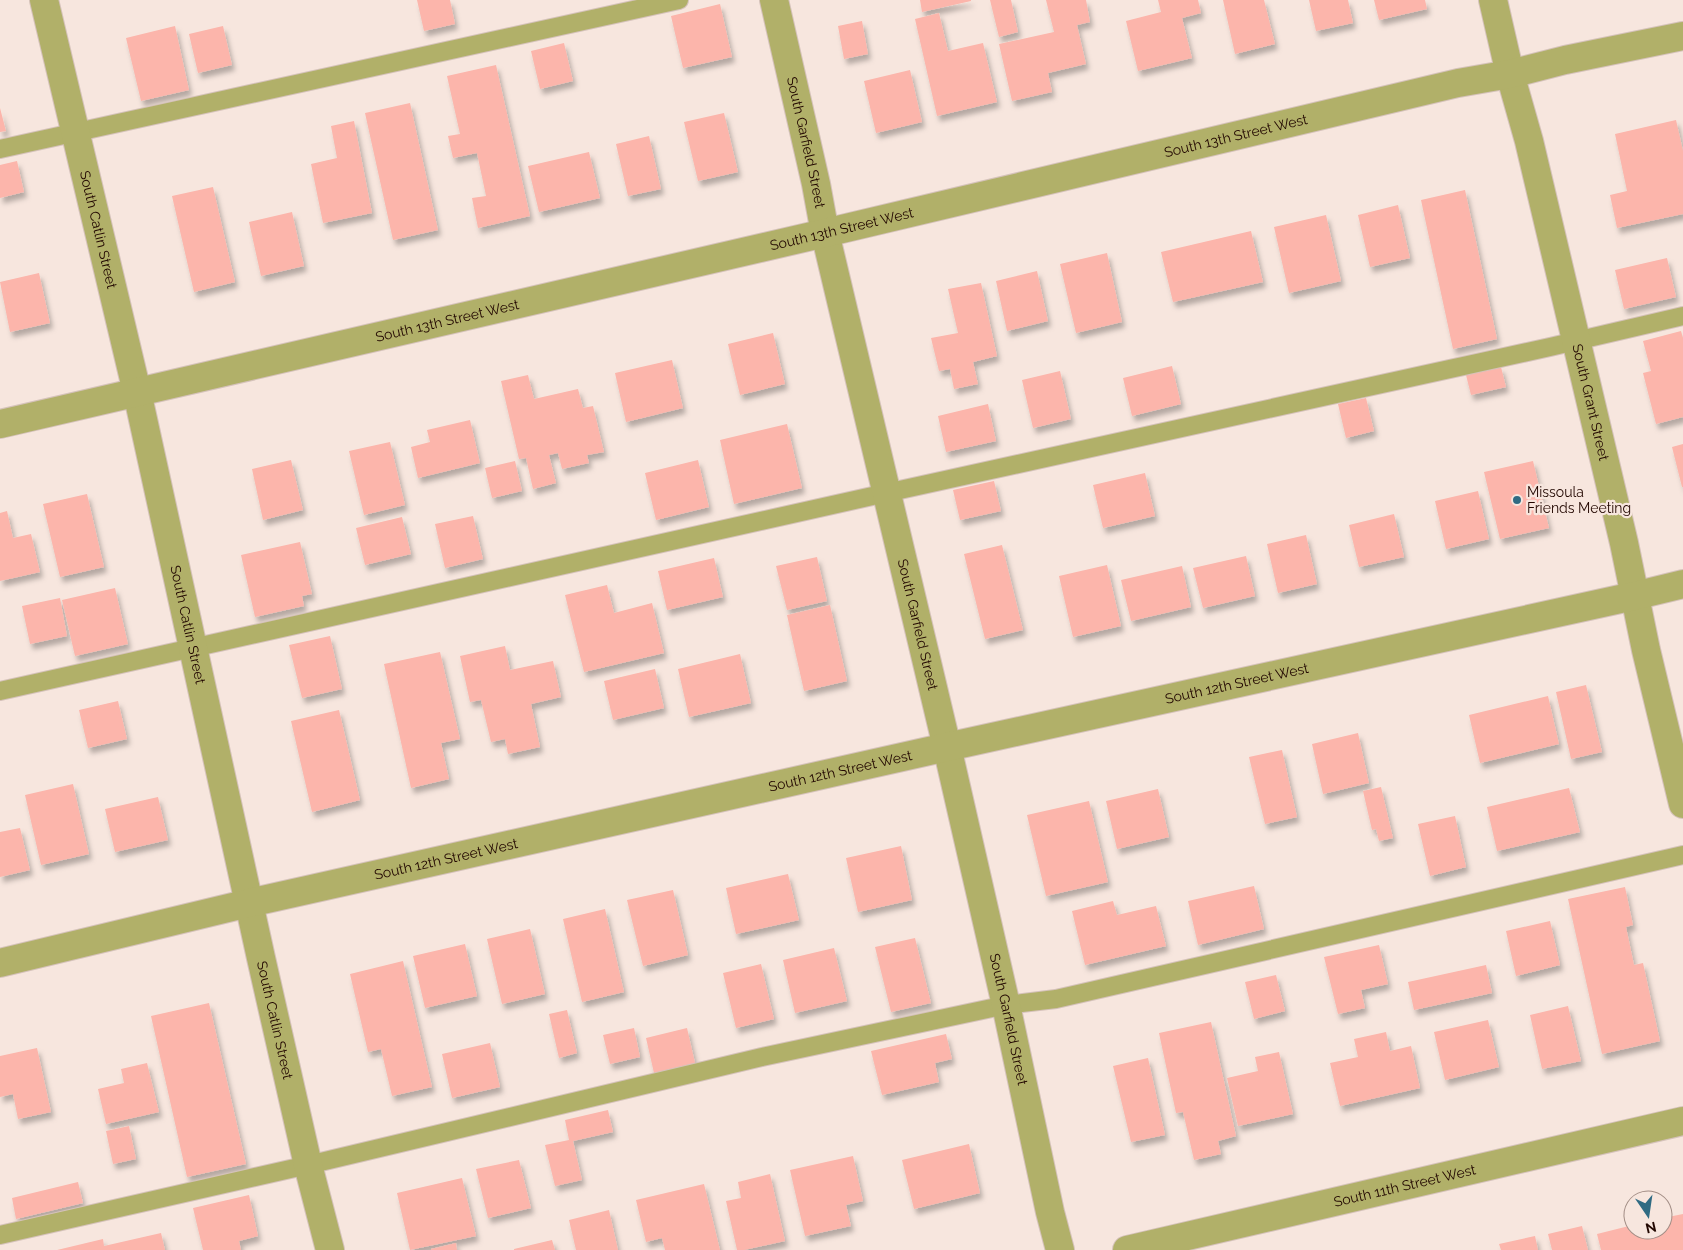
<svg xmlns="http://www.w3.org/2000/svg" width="1683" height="1250" font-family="Raleway,sans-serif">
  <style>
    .building { fill: #fcb5ab; filter: url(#shadow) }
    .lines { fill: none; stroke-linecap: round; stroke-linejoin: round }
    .service-casing { stroke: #d5c2ba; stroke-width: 20 }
    .minor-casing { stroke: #d5c2ba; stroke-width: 30 }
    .service { stroke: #b1b069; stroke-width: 18 }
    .minor { stroke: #b1b069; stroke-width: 28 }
    .poi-dot { fill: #306b83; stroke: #f7e6de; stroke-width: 2 }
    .labels { text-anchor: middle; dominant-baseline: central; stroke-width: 4.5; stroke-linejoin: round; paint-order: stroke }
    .street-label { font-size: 14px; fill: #220700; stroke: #f7e6de }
    .poi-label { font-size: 14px; fill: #220700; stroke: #f7e6de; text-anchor: start }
  </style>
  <defs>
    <filter id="shadow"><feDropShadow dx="3" dy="5.5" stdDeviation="2.5" flood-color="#0004"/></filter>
  </defs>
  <rect width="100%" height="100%" fill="#f7e6de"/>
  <!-- building -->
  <path class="building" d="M417,0h33l5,24 -31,7z
    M920,0h51v1l-49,11z
    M990,0h21l7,32 -19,5z
    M1046,0h40l4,22 -13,3 9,39 -38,9 4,19 -40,9 -13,-57 55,-12z
    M1158,0h40l3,13 -19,5 10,40 -54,13 -12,-50 35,-9z
    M1223,0h41l11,44 -40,10z
    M1309,0h39l5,23 -37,8z
    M1374,0h51l2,9 -48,11z
    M720,4l12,53 -49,11 -12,-52z
    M939,13l9,38 35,-8 14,59 -60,14 -22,-97z
    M862,21l6,33 -24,5 -6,-33z
    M175,26l14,64 -48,11 -15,-63z
    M223,26l9,39 -34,8 -9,-39z
    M564,43l9,38 -33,8 -9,-38z
    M496,65l34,151 -52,12 -6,-30 14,-2 -9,-43 -24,5 -5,-22 12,-2 -13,-58z
    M910,70l12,52 -46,11 -12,-52z
    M410,103l28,127 -45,10 -28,-127z
    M0,108l6,23 -6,1z
    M724,113l14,59 -40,9 -14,-59z
    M1676,120l7,31v63l-66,14 -7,-33 17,-4 -12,-57z
    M354,121l18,92 -49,10 -12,-59 26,-6 -6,-32z
    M649,136l12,53 -33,7 -12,-52z
    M589,152l11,46 -61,14 -11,-46z
    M17,161l7,31 -24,6v-33z
    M213,187l22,95 -41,10 -22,-96z
    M1465,190l32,149 -44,10 -32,-149z
    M1398,205l12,53 -40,9 -12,-52z
    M292,212l12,54 -43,10 -12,-54z
    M1326,215l15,66 -52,12 -15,-66z
    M1251,231l12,51 -90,20 -12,-50z
    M1107,253l15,69 -46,11 -16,-69z
    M1667,258l9,39 -52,12 -9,-39z
    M1037,271l11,50 -41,10 -11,-50z
    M39,273l11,50 -40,9 -10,-50z
    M981,283l16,73 -24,6 5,22 -24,5 -4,-20 -11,2 -8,-33 27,-5 -10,-44z
    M1681,331l2,7v79l-27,7 -13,-51 8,-2 -8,-30z
    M773,333l12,51 -45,11 -12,-51z
    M672,360l11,48 -57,14 -11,-49z
    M1172,366l9,38 -49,12 -9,-38z
    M1501,367l5,20 -35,8 -5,-20z
    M1060,371l11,48 -38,9 -11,-48z
    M528,375l6,24 44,-10 5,19 10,-2 11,46 -17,3 2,8 -27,6 -4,-16 -9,2 7,28 -23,6 -7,-31 -7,1 -18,-78z
    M1366,398l8,33 -28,7 -8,-34z
    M988,404l8,37 -50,11 -8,-36z
    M470,420l10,43 -62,15 -7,-31 19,-5 -3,-12z
    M787,424l15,64 -68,16 -14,-64z
    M390,442l15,63 -41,10 -15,-64z
    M1683,444v43h-1l-10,-40z
    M291,460l12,50 -40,10 -11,-51z
    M698,460l11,47 -53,13 -11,-47z
    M515,461l7,30 -30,7 -7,-30z
    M1533,461l16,67 -49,11 -16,-67z
    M1145,473l10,43 -52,12 -10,-43z
    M994,481l7,30 -41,9 -7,-30z
    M1478,491l11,48 -43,10 -11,-48z
    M87,494l17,73 -44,10 -17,-73z
    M7,511l6,27 18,-4 9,38 -40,9v-68z
    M1394,514l10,43 -45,10 -10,-42z
    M473,516l10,43 -38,9 -10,-44z
    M402,517l9,37 -46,11 -9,-37z
    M1306,535l11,49 -39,9 -11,-49z
    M300,542l12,52 -10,2 2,10 -49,11 -14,-62z
    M1002,545l21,85 -38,9 -21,-85z
    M1246,556l9,40 -52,12 -10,-40z
    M817,557l10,44 -40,9 -11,-44z
    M714,558l9,39 -56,13 -9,-39z
    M1107,565l14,61 -48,11 -14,-61z
    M1182,566l9,41 -60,14 -10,-41z
    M607,585l7,28 38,-10 12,50 -80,19 -19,-77z
    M115,588l13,56 -53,12 -13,-56z
    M60,598l7,38 -37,8 -8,-38z
    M830,605l17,76 -43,10 -17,-76z
    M330,636l12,53 -40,9 -13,-53z
    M505,646l5,24 43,-9 8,36 -30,7 9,43 -32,7 -3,-15 -14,3 -10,-42 -11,2 -10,-46z
    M440,652l20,87 -19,4 8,36 -38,9 -27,-124z
    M740,654l11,49 -62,14 -11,-48z
    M655,669l9,39 -51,12 -9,-39z
    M1586,685l16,67 -31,7 -15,-67z
    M1548,696l11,48 -79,19 -11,-48z
    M118,701l9,38 -39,9 -9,-38z
    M339,710l21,90 -48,12 -21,-91z
    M1358,733l11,50 -46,11 -11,-50z
    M1282,750l15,67 -32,7 -16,-67z
    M73,784l16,70 -48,11 -16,-70z
    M1381,787l12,51 -14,3 -3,-12 -4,1 -9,-39z
    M1569,788l11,44 -83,19 -10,-44z
    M1158,789l11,48 -52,12 -11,-48z
    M158,797l10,43 -53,12 -10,-43z
    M1089,801l19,81 -62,14 -19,-81z
    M1455,816l11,51 -36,9 -12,-52z
    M20,828l10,42 -30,7v-45z
    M901,846l11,54 -54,12 -12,-54z
    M788,874l11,46 -63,14 -10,-46z
    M1254,886l10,43 -66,16 -10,-44z
    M1625,887l8,38 -7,2 8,38 9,-2 17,78 -58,13 -34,-155z
    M673,890l15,65 -45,11 -16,-66z
    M1113,901l4,14 39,-9 10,40 -81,19 -13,-54z
    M605,909l19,83 -42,10 -19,-83z
    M1550,921l10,44 -44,11 -10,-45z
    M530,929l15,65 -43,10 -15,-65z
    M915,938l16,65 -40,9 -16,-65z
    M465,944l12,52 -52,12 -12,-52z
    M1379,945l9,39 -27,6 4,18 -27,6 -14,-57z
    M834,948l13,53 -52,12 -12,-53z
    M403,961l29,126 -40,9 -11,-47 -13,3 -18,-78z
    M761,964l13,55 -38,9 -13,-55z
    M1486,965l6,28 -78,17 -6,-28z
    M1276,975l9,36 -31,8 -9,-37z
    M209,1003l37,161 -59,13 -36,-161z
    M1568,1006l13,55 -39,8 -12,-54z
    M567,1010l10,43 -18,5 -10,-44z
    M1488,1020l11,47 -54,13 -11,-48z
    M1211,1022l25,114 -18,5 3,13 -27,6 -11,-48 -7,1 -17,-80z
    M634,1028l6,29 -30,7 -7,-29z
    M687,1028l8,35 -41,10 -8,-35z
    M1386,1032l4,19 21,-5 9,42 -80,18 -10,-43 28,-6 -4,-18z
    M946,1034l6,25 -17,4 4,19 -57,13 -11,-44z
    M490,1043l10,44 -48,11 -10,-44z
    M37,1048l14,64 -33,7 -5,-25 -13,3v-41z
    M1279,1052l14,62 -55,12 -11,-48 31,-7 -3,-14z
    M1148,1058l17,77 -34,7 -18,-76z
    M147,1063l12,49 -53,12 -8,-35 26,-6 -3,-14z
    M608,1110l5,22 -40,9 9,39 -27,6 -10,-41 24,-5 -4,-20z
    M129,1126l7,33 -23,5 -7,-33z
    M969,1144l11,49 -66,16 -12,-49z
    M853,1156l10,45 -17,4 5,21 -46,10 -15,-66z
    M519,1160l12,48 -43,10 -12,-49z
    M770,1174l15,67 -41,9h-7l-11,-49 15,-3 -3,-16z
    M462,1178l14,58 -66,14 -13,-57z
    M78,1182l5,21 -67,16 -4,-21z
    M704,1184l16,66h-55l-3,-12 -16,4 -10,-42z
    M249,1195l9,41 -19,5 2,9h-38l-10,-42z
    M609,1210l9,40h-42l-7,-30z
    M1683,1214v36h-82l-4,-16 36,-9v5h30v-12z
    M1582,1226l6,24h-36l-4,-16z
    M161,1233l4,17h-108l46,-11 1,7z
    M1535,1236l3,14h-37l-2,-6z
    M552,1240l3,10h-41v-1z
    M456,1243l1,7h-26v-1z"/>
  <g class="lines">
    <defs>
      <path id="service" d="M0,149l679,-149
        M0,691l886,-198 664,-146 133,-31
        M0,1235l308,-70 454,-108 244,-52 50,-6 627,-144"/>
      <g id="minor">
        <path id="s1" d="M44,0l93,392 124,566 47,207 22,85"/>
        <path id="s2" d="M774,0l42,184 9,49 122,514 59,258 44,207 10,38"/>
        <path id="s3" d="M1493,0l17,74 19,67 95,402 22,107 37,154"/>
        <path id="s4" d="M0,424l825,-191 633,-150 52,-9 55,-14 118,-24"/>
        <path id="s5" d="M0,963l249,-60 698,-156 687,-151 49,-12"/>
        <path id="s6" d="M1127,1250l556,-129"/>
      </g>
    </defs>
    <!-- service casing -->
    <use href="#service" class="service-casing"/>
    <!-- minor casing -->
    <use href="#minor" class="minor-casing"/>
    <!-- service -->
    <use href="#service" class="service"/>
    <!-- minor -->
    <use href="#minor" class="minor"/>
  </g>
  <!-- markers -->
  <circle class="poi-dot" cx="1517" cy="500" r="5"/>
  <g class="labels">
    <!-- street labels -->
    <g class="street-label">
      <text stroke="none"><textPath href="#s4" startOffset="1269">South 13th Street West</textPath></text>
      <text stroke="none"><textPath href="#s2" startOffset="146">South Garfield Street</textPath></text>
      <text stroke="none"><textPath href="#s4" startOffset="864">South 13th Street West</textPath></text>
      <text stroke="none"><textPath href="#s1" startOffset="236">South Catlin Street</textPath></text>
      <text stroke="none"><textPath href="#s4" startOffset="459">South 13th Street West</textPath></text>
      <text stroke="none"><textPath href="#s3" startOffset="414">South Grant Street</textPath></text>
      <text stroke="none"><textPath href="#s1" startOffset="641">South Catlin Street</textPath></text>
      <text stroke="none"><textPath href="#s2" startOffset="641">South Garfield Street</textPath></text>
      <text stroke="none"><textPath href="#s5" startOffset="1268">South 12th Street West</textPath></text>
      <text stroke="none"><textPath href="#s5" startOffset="862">South 12th Street West</textPath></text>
      <text stroke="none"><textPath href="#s5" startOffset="458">South 12th Street West</textPath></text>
      <text stroke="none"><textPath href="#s1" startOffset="1046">South Catlin Street</textPath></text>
      <text stroke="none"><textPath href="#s2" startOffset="1046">South Garfield Street</textPath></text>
      <text stroke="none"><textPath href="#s6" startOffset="285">South 11th Street West</textPath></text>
    </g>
    <!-- poi labels -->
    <g class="poi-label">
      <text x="1527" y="492">Missoula<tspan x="1527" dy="16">Friends Meeting</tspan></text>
    </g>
  </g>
  <!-- north arrow -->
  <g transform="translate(1648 1215) rotate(167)"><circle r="24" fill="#f7e6de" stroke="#a28d85"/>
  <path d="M0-4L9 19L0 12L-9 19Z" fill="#306b83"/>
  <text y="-8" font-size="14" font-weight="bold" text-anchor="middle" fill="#220700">N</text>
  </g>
</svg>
